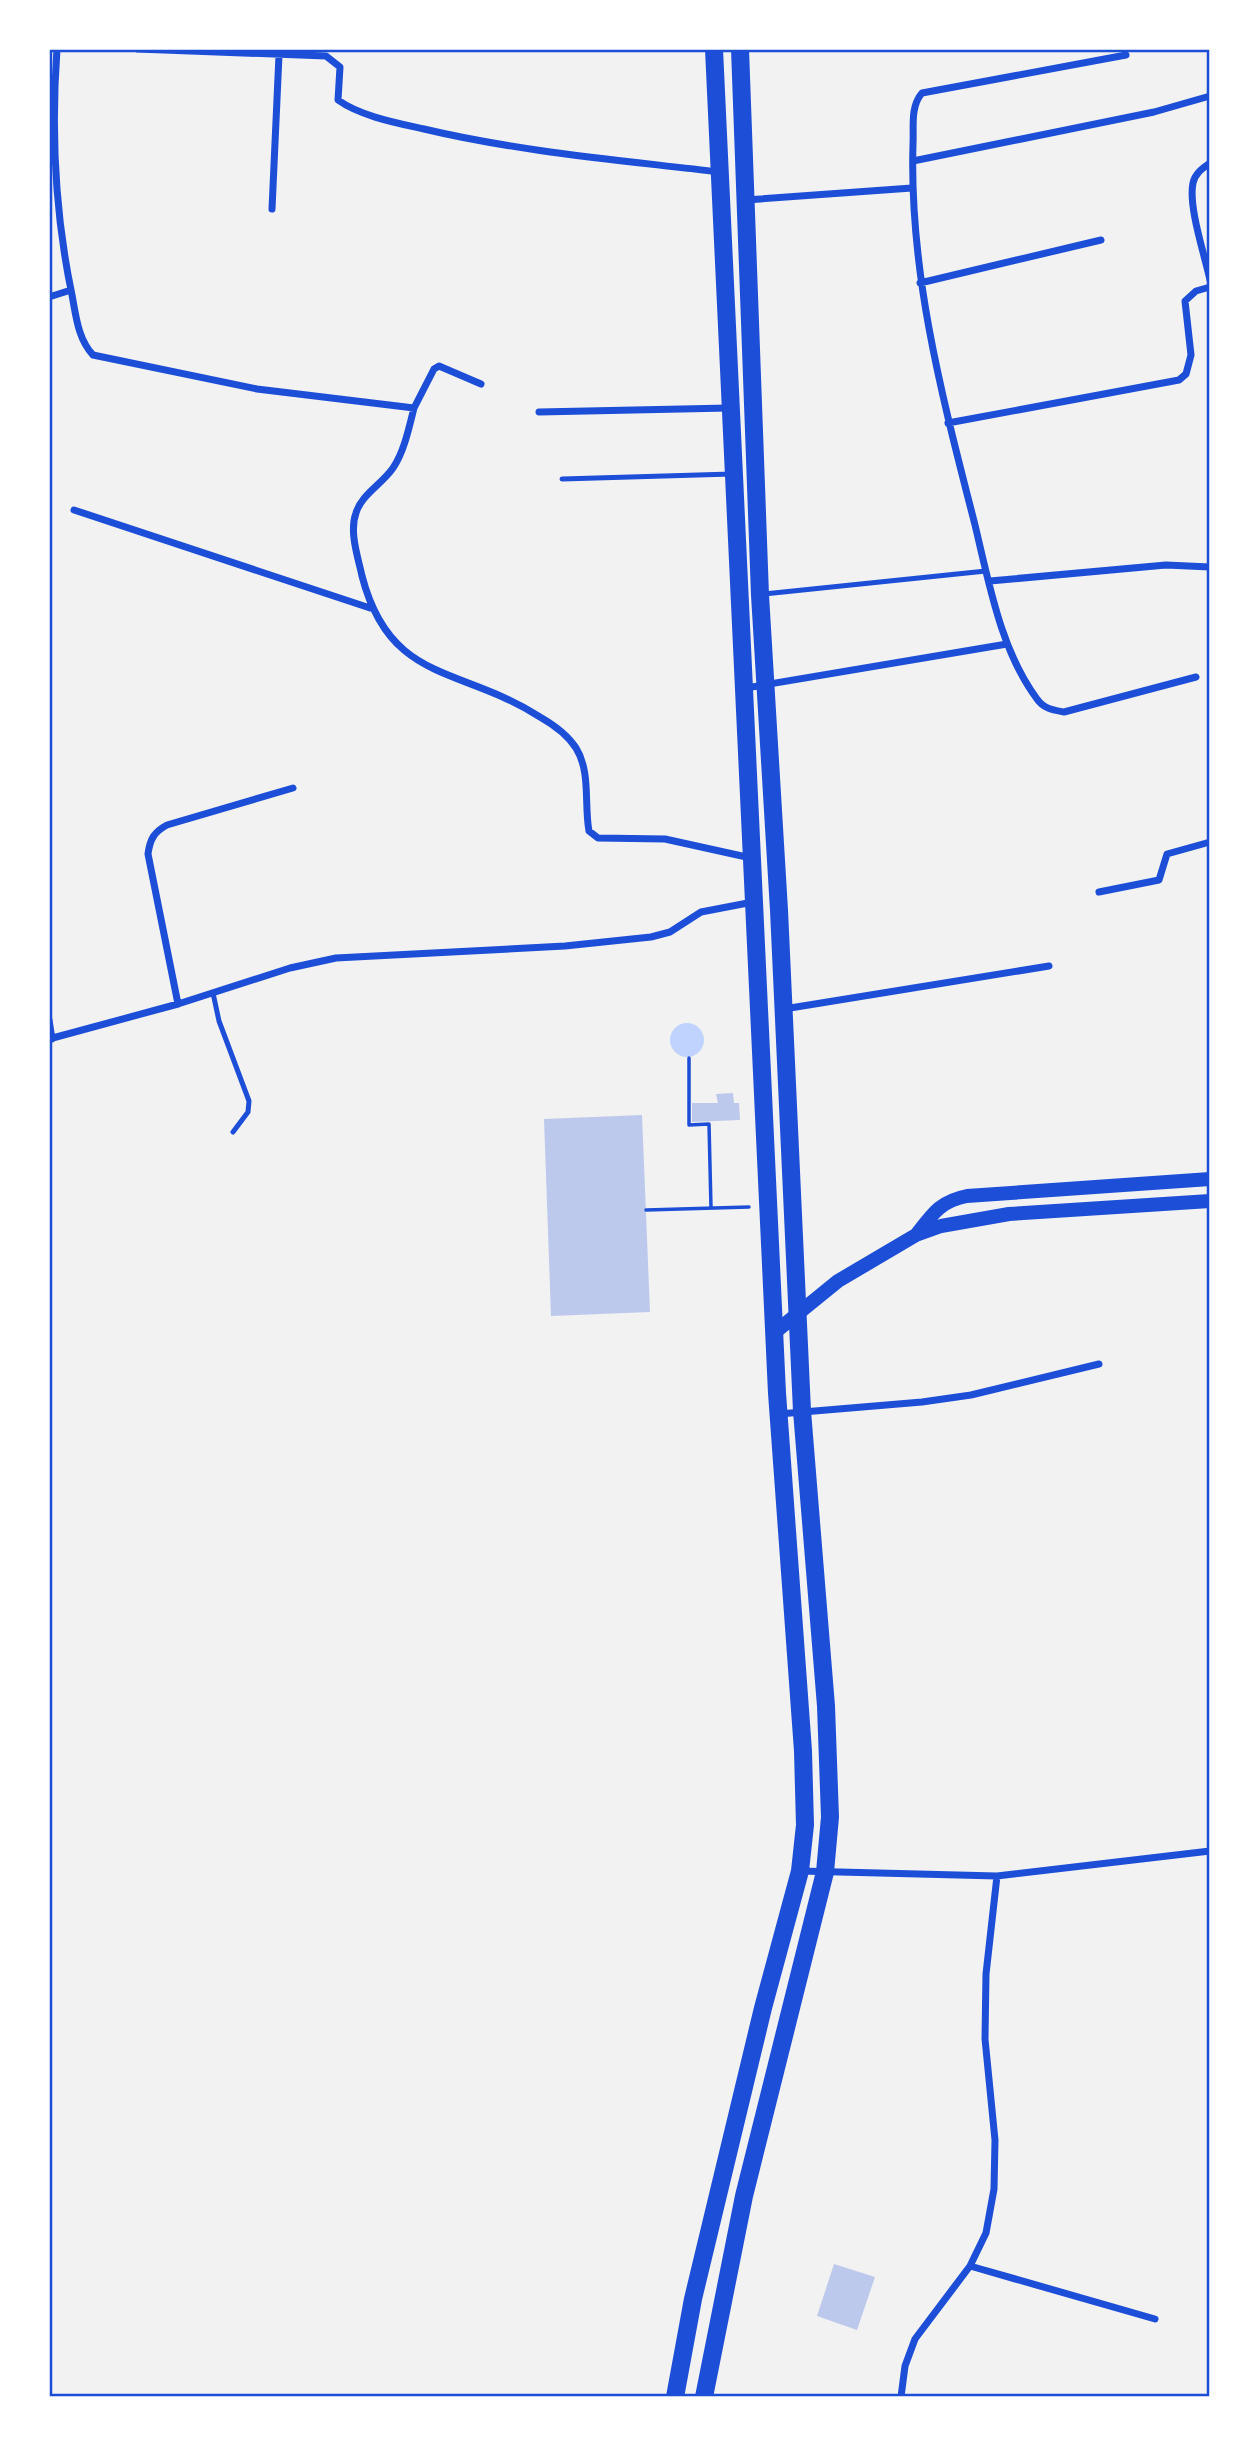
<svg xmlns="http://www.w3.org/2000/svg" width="1259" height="2446" font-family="Spectral,serif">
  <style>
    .water { fill: #bfd3fe }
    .building { fill: #bdc9ec }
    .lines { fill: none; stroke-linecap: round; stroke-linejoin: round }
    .path { stroke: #1d4ed8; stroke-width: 3.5 }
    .service { stroke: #1d4ed8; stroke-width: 5 }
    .minor { stroke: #1d4ed8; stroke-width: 7 }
    .secondary { stroke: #1d4ed8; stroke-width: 14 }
    .primary { stroke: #1d4ed8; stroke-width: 18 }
    .neatline { fill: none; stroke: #1d4ed8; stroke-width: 2.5 }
  </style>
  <rect width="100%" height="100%" fill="#f2f2f2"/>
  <!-- water -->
  <path class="water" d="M670 1040a17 17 0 1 1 34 0a17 17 0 1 1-34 0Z"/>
  <!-- building -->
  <path class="building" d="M733,1093l1,10h5l1,17 -48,2v-19h26l-2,-9z
    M642,1115l8,197 -99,4 -7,-197z
    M834,2264l41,13 -18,53 -40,-14z"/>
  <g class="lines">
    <!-- path -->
    <path class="path" d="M689,1058v67l20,-1 2,84
      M646,1210l103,-3"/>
    <!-- service -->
    <path class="service" d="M562,479l170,-5
      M764,594l222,-23
      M213,993l6,28 30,80 -1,11 -15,20"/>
    <!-- minor -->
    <path class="minor" d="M57,49c-6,83 -2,165 15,246 4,21 6,44 21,60l164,34 157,19 20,-39 5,-3 42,18
      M137,49l189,7 14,11 -2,33c22,16 59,23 86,29 97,23 196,31 295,43
      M1126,55l-204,38c-12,14 -8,34 -9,51 -4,130 30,256 62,381 14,58 26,126 62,174 7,10 16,11 27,13l132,-35
      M913,161l241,-49 56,-16
      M1210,163c-7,5 -15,10 -17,20 -5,24 12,73 17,97
      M746,200l166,-12
      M272,209l7,-154
      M920,283l181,-43
      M49,297l22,-7
      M414,408c-5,20 -10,44 -21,60 -11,16 -32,27 -37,45 -7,19 2,44 6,63 28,108 99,90 178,141 14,8 27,17 36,31 15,24 8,57 13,83l9,7 67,1 86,19
      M539,412l190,-4
      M948,423l231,-43 7,-6 5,-19 -6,-54 11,-10 14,-4
      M74,510l296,98
      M990,581l176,-16 44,2
      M746,688l261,-44
      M1099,892l60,-12 8,-26 43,-12
      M178,1004l-30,-150c2,-15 6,-22 19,-29l126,-37
      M784,1009l265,-43
      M49,1020l3,19
      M49,1039l129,-35 112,-36 46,-10 229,-12 86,-9 19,-5 31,-20 52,-10
      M779,1414l143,-12 49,-7 128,-31
      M800,1871l197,5 213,-25
      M970,2266l185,53
      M901,2397l4,-31 10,-27 55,-73 16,-33 8,-44 1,-49 -10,-101 1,-65 11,-98"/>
    <!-- secondary -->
    <path class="secondary" d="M917,1234c16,-21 24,-33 50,-38l243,-17
      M774,1333l64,-52 78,-46 25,-9 68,-12 201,-13"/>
    <!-- primary -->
    <path class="primary" d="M675,2397l18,-98 70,-291 37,-137 5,-46 -2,-74 -26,-358 -63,-1344
      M704,2397l40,-201 81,-324 5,-55 -4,-111 -24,-295 -23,-501 -19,-315 -20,-546"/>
  </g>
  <!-- border -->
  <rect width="1259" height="2446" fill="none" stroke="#ffffff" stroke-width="102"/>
  <rect x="51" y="51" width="1157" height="2344" class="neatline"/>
</svg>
